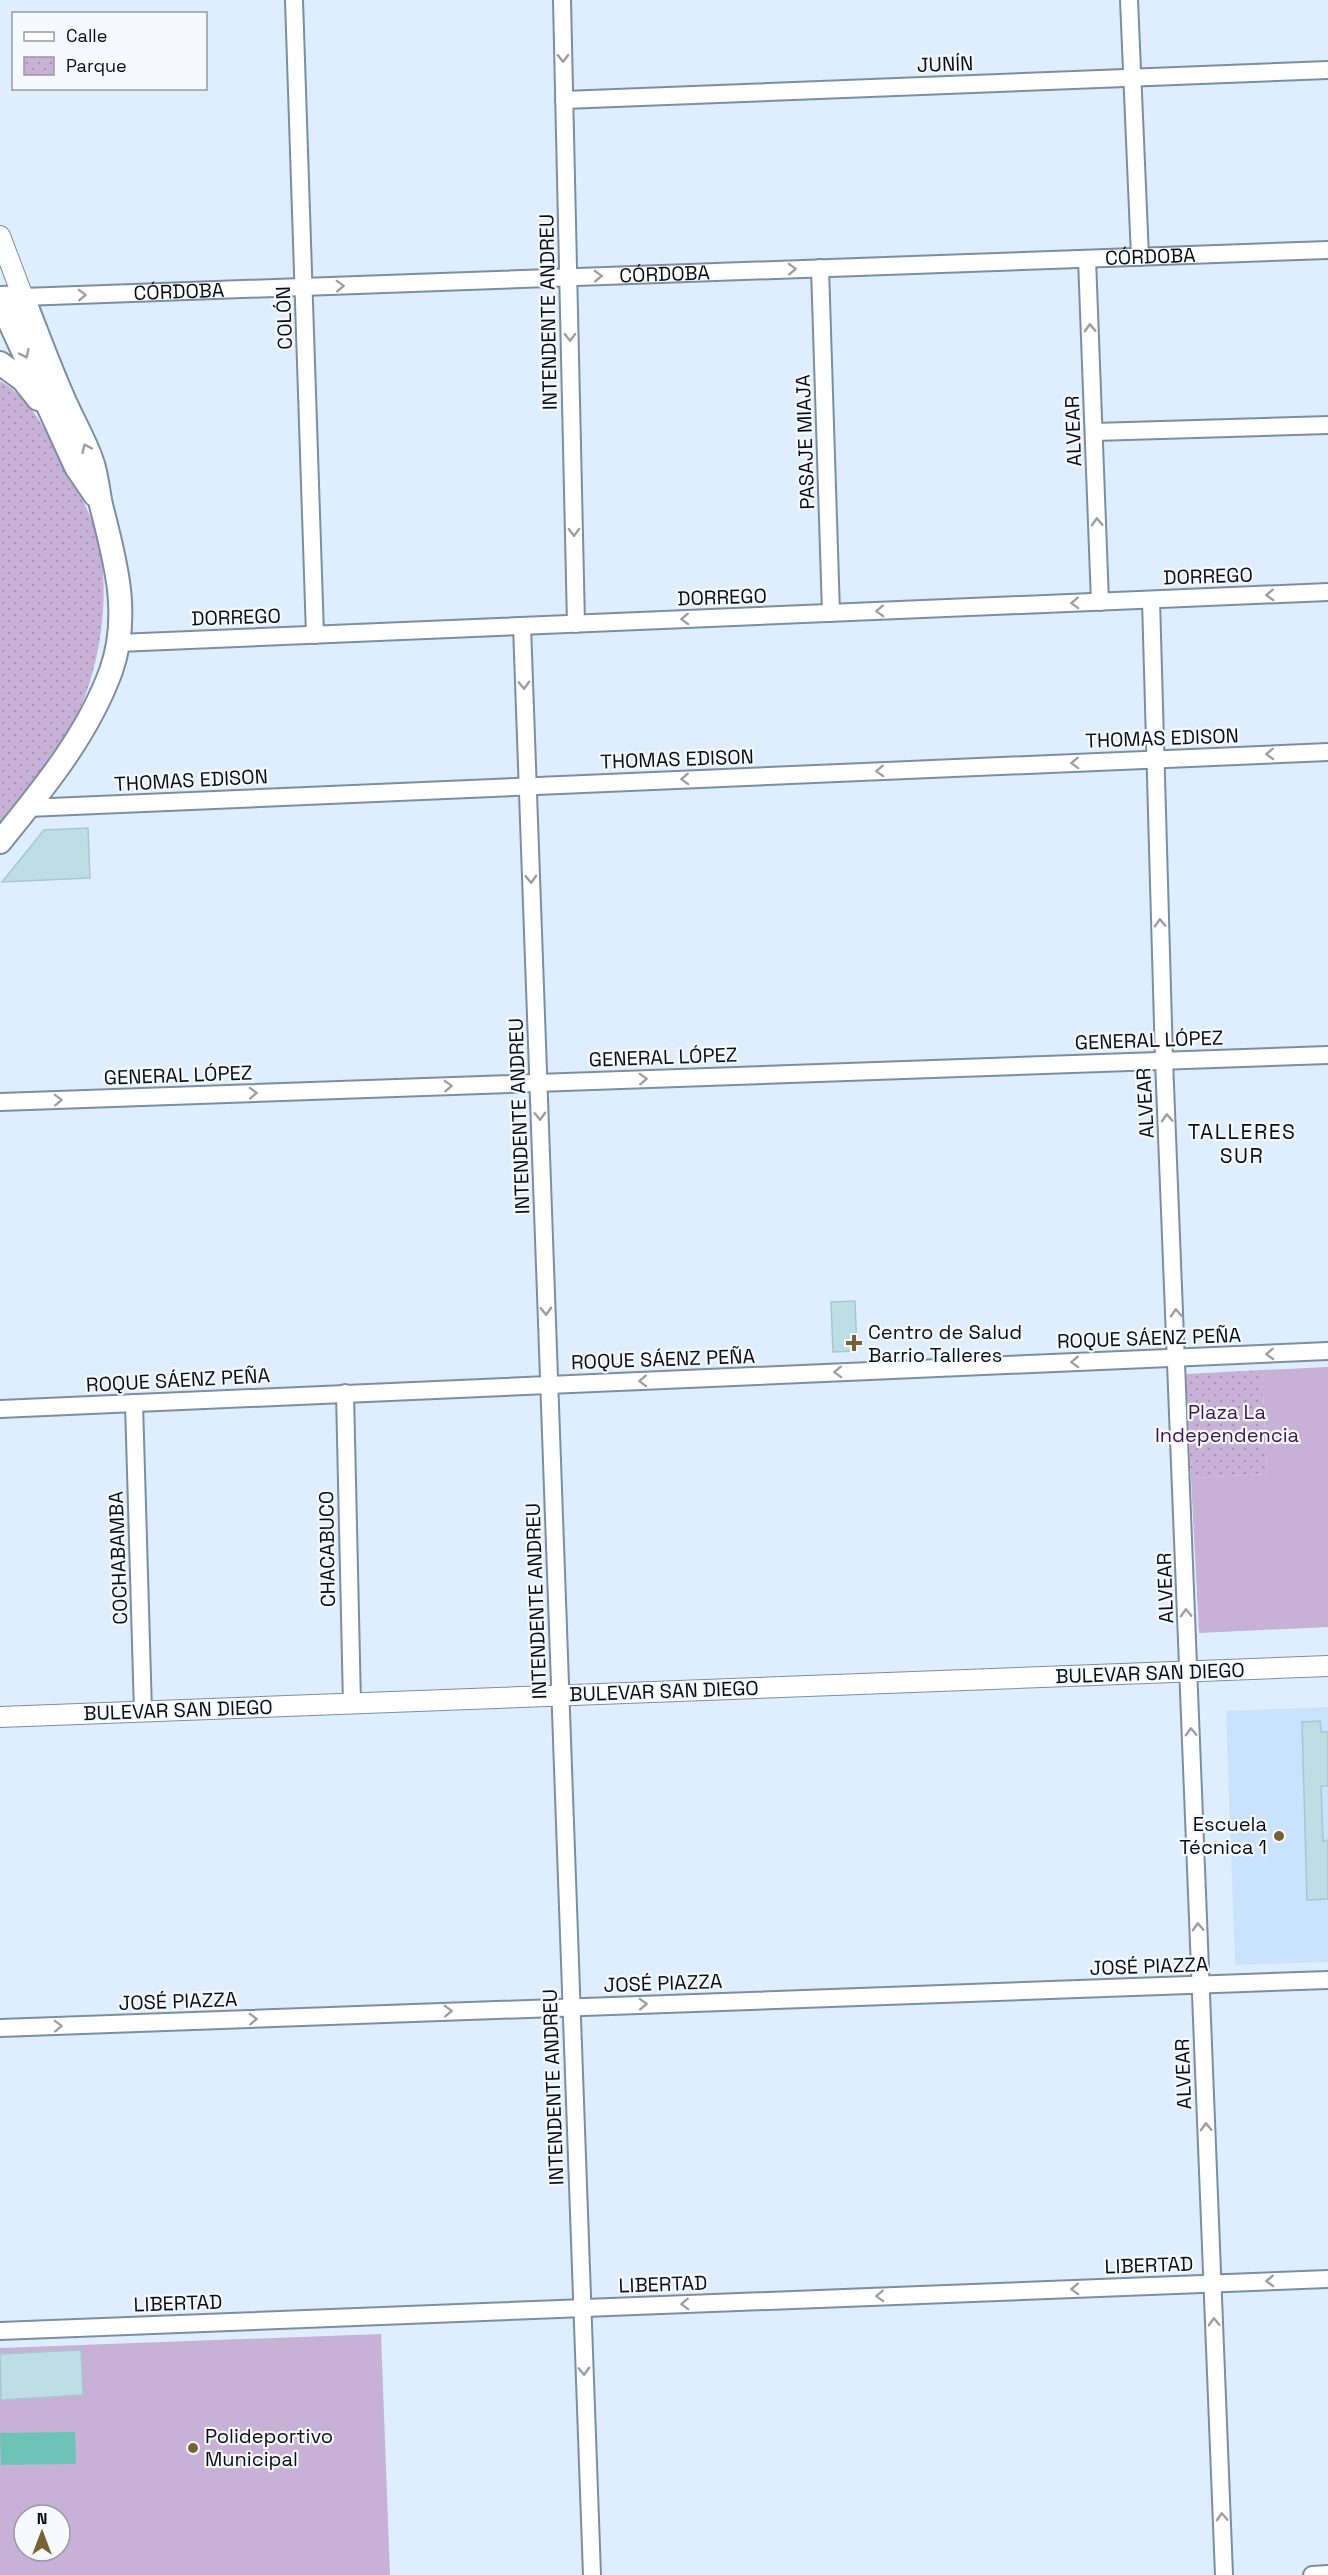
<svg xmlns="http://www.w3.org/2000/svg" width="1328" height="2575" font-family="'Space Grotesk',sans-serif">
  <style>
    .built { fill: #c9e3fd }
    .park { fill: url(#park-dots) }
    .pitch { fill: #c8b1d7; fill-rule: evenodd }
    .water { fill: #6ec3b7 }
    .building { fill: #bedee6; stroke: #a8c7cf; stroke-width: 1.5 }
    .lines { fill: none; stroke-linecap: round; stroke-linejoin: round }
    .minor-casing { stroke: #7c8ea1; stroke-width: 20 }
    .tertiary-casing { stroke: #7c8ea1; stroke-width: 22 }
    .secondary-casing { stroke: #7c8ea1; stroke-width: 26 }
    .minor { stroke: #fff; stroke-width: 16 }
    .tertiary { stroke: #fff; stroke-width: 20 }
    .secondary { stroke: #fff; stroke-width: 22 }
    .oneway { stroke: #9c9ea1 }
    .poi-dot { fill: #776332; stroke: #f6fafe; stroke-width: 2 }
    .labels { text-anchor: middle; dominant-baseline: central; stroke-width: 4.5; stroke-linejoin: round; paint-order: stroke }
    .street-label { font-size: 20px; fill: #070d14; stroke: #f6fafe }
    .poi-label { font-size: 20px; fill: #070d14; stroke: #f6fafe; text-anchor: start }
    .park-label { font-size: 20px; fill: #401455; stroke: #f6fafe }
    .neighbourhood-label { font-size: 21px; letter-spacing: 1.5px; fill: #070d14; stroke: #f6fafe }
  </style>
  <defs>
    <pattern id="park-dots" width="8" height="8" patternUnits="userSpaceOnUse" patternTransform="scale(1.5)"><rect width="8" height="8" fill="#c8b1d7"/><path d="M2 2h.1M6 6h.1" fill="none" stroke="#aa97b8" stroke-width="1.8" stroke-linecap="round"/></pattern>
  </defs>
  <rect width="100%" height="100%" fill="#deeeff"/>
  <!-- built -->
  <path class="built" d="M1328,1707v255l-93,3 -9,-254z"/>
  <!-- park -->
  <path class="park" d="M0,381c31,17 49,55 65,86 13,24 27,48 33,74 14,56 1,136 -27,186 -20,34 -46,64 -71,95z
    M1262,1370l5,104 -76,4 -5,-104z"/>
  <!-- pitch -->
  <path class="pitch" d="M1328,1367v260l-129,6 -8,-155 76,-4 -5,-104z
    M381,2334l9,241h-390v-227zM24,2515h36v36h-36z"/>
  <!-- water -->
  <path class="water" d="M75,2432l1,32 -75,1 -1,-32z"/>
  <!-- building -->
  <path class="building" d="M88,828l2,50 -88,4 42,-52z
    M855,1301l2,50 -24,1 -2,-50z
    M1320,1721l1,11h7v54h-7l2,55 5,-1v59l-21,1 -5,-178z
    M81,2350l2,45 -82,5 -1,-46z"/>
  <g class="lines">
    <defs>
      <g id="minor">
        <path d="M294,0l21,635"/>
        <path d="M562,0l14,624"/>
        <path d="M1129,0l11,257"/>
        <path d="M564,100l764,-30"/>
        <path d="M1087,259l13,343"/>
        <path d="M820,268l11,345"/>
        <path id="s1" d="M23,297l1305,-47"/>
        <path d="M1094,432l234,-7"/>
        <path d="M1151,600l13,460 60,1515"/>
        <path d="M522,626l70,1949"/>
        <path d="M118,643l1210,-51"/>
        <path d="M27,808l1301,-56"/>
        <path d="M0,1102l1328,-47"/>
        <path d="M345,1393l7,311"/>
        <path d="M134,1403l9,309"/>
        <path d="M0,1409l1328,-58"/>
        <path d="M0,2028l1328,-48"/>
        <path d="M0,2331l1328,-52"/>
        <path d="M1312,2575l16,-1"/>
      </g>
      <path id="tertiary" d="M0,236l23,61
        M0,1717l1328,-51"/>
      <path id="secondary" d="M0,298l23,-1c13,33 25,66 39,98 9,22 22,43 30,66 5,14 6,30 9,44 14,55 30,109 10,166 -24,65 -68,118 -111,171
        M0,301l76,166 19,28
        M0,363l23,17 15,19"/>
    </defs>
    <!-- minor casing -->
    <use href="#minor" class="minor-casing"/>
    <!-- tertiary casing -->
    <use href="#tertiary" class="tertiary-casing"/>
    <!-- secondary casing -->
    <use href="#secondary" class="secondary-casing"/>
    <!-- minor -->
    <use href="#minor" class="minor"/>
    <!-- tertiary -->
    <use href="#tertiary" class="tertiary"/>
    <!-- secondary -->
    <use href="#secondary" class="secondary"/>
  </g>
  <!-- one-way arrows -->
  <defs><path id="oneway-chevron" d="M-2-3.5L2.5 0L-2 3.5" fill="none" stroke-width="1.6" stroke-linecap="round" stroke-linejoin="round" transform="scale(1.5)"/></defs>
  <g class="oneway">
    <use href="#oneway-chevron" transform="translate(563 58) rotate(89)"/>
    <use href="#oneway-chevron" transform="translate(792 269) rotate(-2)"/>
    <use href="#oneway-chevron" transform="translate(598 276) rotate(-2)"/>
    <use href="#oneway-chevron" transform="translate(340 286) rotate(-2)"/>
    <use href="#oneway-chevron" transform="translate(82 295) rotate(-2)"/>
    <use href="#oneway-chevron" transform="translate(1090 328) rotate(-92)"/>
    <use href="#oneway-chevron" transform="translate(570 337) rotate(89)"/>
    <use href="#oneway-chevron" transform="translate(25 354) rotate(65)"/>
    <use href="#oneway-chevron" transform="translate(86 448) rotate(-115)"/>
    <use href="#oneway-chevron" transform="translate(1097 522) rotate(-92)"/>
    <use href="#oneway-chevron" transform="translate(574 532) rotate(89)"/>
    <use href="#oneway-chevron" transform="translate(1270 595) rotate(178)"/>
    <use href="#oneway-chevron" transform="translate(1075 603) rotate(178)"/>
    <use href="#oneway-chevron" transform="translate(880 611) rotate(178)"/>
    <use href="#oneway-chevron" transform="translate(685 619) rotate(178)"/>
    <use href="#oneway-chevron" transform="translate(524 685) rotate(88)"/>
    <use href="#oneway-chevron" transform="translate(1270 754) rotate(178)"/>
    <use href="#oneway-chevron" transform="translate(1075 763) rotate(178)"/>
    <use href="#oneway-chevron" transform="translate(880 771) rotate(178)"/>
    <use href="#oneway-chevron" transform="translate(685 779) rotate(178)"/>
    <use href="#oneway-chevron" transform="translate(531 879) rotate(88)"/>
    <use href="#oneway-chevron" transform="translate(1160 923) rotate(-92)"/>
    <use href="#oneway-chevron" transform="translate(643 1079) rotate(-2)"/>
    <use href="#oneway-chevron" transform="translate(448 1086) rotate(-2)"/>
    <use href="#oneway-chevron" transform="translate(253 1093) rotate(-2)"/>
    <use href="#oneway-chevron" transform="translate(58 1100) rotate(-2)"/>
    <use href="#oneway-chevron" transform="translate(540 1116) rotate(88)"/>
    <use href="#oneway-chevron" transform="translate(1167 1118) rotate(-93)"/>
    <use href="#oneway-chevron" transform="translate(546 1311) rotate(88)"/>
    <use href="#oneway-chevron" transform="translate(1176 1313) rotate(-93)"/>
    <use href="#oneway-chevron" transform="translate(1270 1354) rotate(178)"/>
    <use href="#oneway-chevron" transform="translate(1075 1362) rotate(178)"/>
    <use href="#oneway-chevron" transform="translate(838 1372) rotate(178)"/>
    <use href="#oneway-chevron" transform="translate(643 1381) rotate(178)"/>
    <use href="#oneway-chevron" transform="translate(1186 1613) rotate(-92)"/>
    <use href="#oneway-chevron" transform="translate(1191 1732) rotate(-92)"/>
    <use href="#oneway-chevron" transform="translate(1198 1927) rotate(-92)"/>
    <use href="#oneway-chevron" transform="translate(643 2004) rotate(-2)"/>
    <use href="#oneway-chevron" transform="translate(448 2011) rotate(-2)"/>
    <use href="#oneway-chevron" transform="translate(253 2019) rotate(-2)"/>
    <use href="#oneway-chevron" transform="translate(58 2026) rotate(-2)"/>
    <use href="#oneway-chevron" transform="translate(1206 2127) rotate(-92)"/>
    <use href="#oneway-chevron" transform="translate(1270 2281) rotate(178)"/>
    <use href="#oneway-chevron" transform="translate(1075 2289) rotate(178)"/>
    <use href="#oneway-chevron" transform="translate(880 2296) rotate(178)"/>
    <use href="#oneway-chevron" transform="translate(685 2304) rotate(178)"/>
    <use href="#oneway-chevron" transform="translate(1214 2322) rotate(-92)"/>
    <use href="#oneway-chevron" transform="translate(584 2371) rotate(88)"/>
    <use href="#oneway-chevron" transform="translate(1222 2517) rotate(-92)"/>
  </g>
  <!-- markers -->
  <g class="poi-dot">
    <path d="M851 1334h6v6h6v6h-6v6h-6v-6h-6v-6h6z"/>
    <circle cx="1279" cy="1836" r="6"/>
    <circle cx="193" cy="2448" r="6"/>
  </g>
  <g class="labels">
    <!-- street labels -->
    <g class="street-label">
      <text transform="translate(945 64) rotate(-2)">JUNÍN</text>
      <text stroke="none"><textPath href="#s1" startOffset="1128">CÓRDOBA</textPath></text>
      <text stroke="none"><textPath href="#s1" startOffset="642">CÓRDOBA</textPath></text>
      <text stroke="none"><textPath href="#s1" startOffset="156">CÓRDOBA</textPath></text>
      <text transform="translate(548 312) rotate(-91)">INTENDENTE ANDREU</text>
      <text transform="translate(284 318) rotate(-92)">COLÓN</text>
      <text transform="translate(1073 431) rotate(-92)">ALVEAR</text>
      <text transform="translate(805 442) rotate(-92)">PASAJE MIAJA</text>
      <text transform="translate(1208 576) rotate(-2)">DORREGO</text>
      <text transform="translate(722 597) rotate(-2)">DORREGO</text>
      <text transform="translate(236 617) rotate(-2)">DORREGO</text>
      <text transform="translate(1162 738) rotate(-2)">THOMAS EDISON</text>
      <text transform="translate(677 759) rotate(-2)">THOMAS EDISON</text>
      <text transform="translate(191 780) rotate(-3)">THOMAS EDISON</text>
      <text transform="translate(1149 1040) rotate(-2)">GENERAL LÓPEZ</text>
      <text transform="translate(663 1057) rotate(-2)">GENERAL LÓPEZ</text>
      <text transform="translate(178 1075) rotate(-2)">GENERAL LÓPEZ</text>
      <text transform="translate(1145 1103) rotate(-93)">ALVEAR</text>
      <text transform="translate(519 1116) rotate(-92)">INTENDENTE ANDREU</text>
      <text transform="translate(1149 1338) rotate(-2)">ROQUE SÁENZ PEÑA</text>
      <text transform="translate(663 1359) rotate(-2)">ROQUE SÁENZ PEÑA</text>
      <text transform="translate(178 1380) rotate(-3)">ROQUE SÁENZ PEÑA</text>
      <text transform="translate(327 1549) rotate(-91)">CHACABUCO</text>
      <text transform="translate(118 1558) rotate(-92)">COCHABAMBA</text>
      <text transform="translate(1165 1588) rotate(-92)">ALVEAR</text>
      <text transform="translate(536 1601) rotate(-92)">INTENDENTE ANDREU</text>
      <text transform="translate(1150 1673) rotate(-2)">BULEVAR SAN DIEGO</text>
      <text transform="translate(664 1691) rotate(-2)">BULEVAR SAN DIEGO</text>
      <text transform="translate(178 1710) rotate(-2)">BULEVAR SAN DIEGO</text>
      <text transform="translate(1149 1966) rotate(-2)">JOSÉ PIAZZA</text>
      <text transform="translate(663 1983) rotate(-2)">JOSÉ PIAZZA</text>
      <text transform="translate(178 2001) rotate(-2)">JOSÉ PIAZZA</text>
      <text transform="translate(1183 2074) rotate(-92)">ALVEAR</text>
      <text transform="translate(553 2087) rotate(-92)">INTENDENTE ANDREU</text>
      <text transform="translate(1149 2265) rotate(-2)">LIBERTAD</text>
      <text transform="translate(663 2284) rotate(-2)">LIBERTAD</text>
      <text transform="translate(178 2303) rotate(-2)">LIBERTAD</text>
    </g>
    <!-- poi labels -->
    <g class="poi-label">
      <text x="868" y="1332">Centro de Salud<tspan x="868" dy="23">Barrio Talleres</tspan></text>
      <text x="1267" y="1824" text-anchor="end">Escuela<tspan x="1267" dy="23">Técnica 1</tspan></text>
      <text x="205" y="2436">Polideportivo<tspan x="205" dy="23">Municipal</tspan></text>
    </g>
    <!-- park labels -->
    <g class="park-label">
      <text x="1227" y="1412">Plaza La<tspan x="1227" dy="23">Independencia</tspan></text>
    </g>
    <!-- neighbourhood labels -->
    <g class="neighbourhood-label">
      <text x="1242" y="1131">TALLERES<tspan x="1242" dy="24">SUR</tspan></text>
    </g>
  </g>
  <!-- legend -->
  <rect x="12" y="12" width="195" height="78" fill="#f6fafe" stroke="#969ba0" stroke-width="1.5"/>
  <rect x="24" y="32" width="30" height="9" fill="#ffffff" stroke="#969ba0" stroke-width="1.5"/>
  <text x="66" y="42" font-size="18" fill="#070d14">Calle</text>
  <rect x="24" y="57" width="30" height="18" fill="url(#park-dots)" stroke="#969ba0" stroke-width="1.5"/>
  <text x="66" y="72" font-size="18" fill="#070d14">Parque</text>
  <!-- north arrow -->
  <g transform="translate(42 2533)"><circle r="28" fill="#f6fafe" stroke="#969ba0" stroke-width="1.5"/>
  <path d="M0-4.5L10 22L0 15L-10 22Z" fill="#776332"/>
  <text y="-9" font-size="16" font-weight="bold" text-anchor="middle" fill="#070d14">N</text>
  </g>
</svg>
